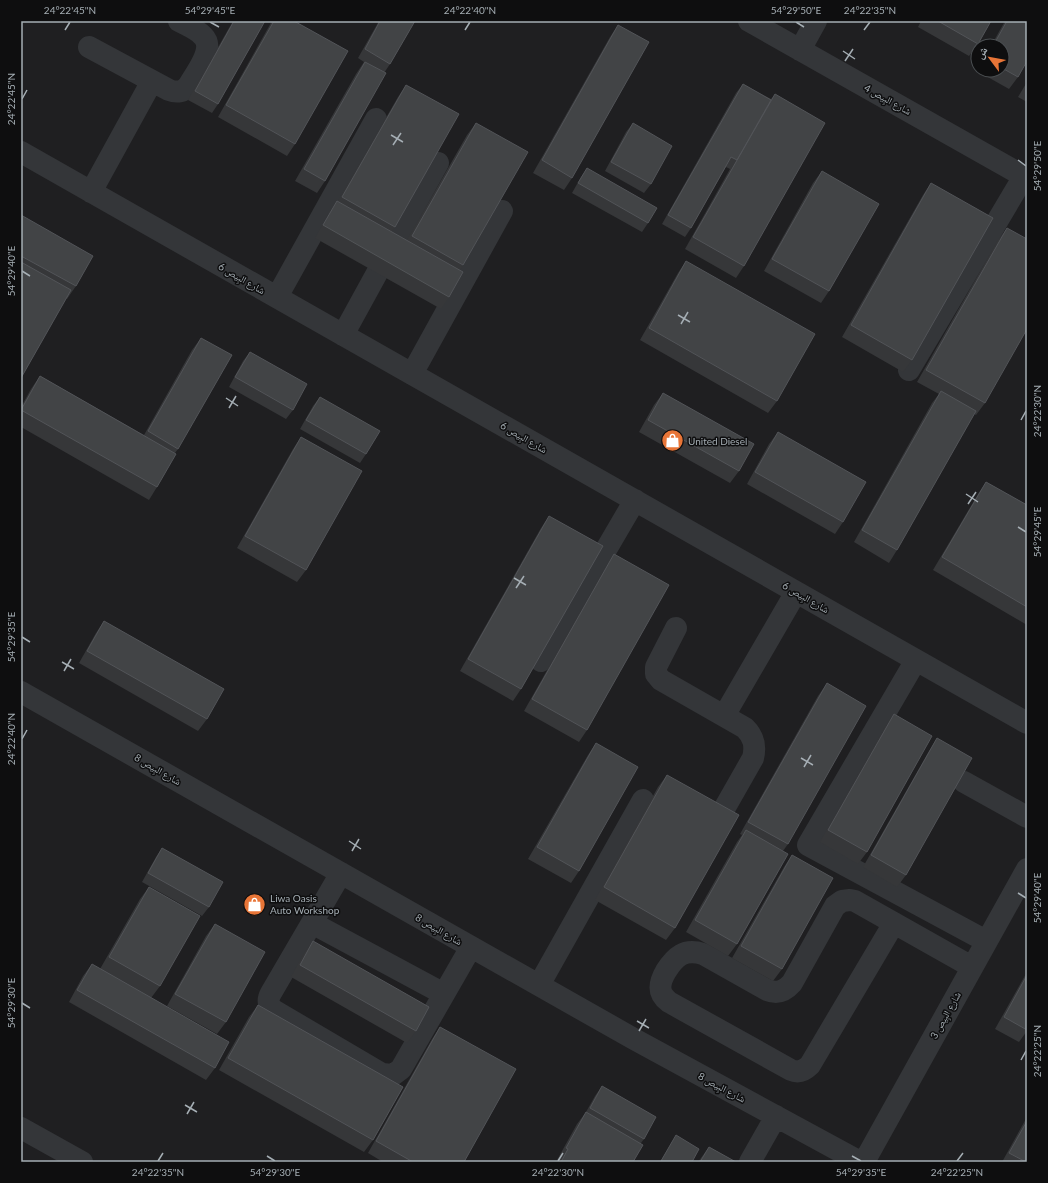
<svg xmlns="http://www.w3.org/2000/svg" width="1048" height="1183" font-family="Lato,'Noto Naskh Arabic',sans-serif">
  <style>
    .built { fill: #1f1f21; fill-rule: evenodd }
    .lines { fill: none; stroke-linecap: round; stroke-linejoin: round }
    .minor { stroke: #343639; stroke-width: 22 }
    .wall { fill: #363739 }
    .building { fill: #424446; stroke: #525458 }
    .ticks { fill: none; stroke: #a5aeb4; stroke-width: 1.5 }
    .labels { text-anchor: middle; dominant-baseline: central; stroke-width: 3; stroke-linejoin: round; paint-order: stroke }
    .street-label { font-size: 10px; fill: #a5aeb4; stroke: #0e0e0f }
    .poi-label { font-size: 10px; fill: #a5aeb4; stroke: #0e0e0f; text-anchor: start }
    .neatline { fill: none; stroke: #a5aeb4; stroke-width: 1.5 }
    .ticks-label { font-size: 10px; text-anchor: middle; fill: #a5aeb4 }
  </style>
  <rect width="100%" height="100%" fill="#131314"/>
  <!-- built -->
  <path class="built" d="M21,21h1006v1141h-1006zM978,46h24v24h-24z"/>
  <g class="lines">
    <!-- minor -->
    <path class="minor" d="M749,21l278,157
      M89,47l80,43c8,3 15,2 20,-5 7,-13 27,-36 14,-49 -6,-7 -17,-11 -24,-15
      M800,50l16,-29
      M21,152l1006,571
      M91,192l61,-111
      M391,248l47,-85
      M277,297l99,-178
      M343,335l34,-62
      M909,370l115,-194
      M412,374l90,-163
      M676,628l-20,39v7l5,6 84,48c9,9 11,18 8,30l-29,51
      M916,660l-108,185 178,96
      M541,661l94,-161
      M21,692l613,347 226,123
      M724,716l72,-124
      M964,782l63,35
      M341,873l-70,120c-4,7 -3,14 4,18l107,63 11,1 8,-6 70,-122
      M312,923l132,71
      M894,923l-84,142c-6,6 -12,8 -19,5l-122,-68c-12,-9 -10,-19 -3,-31 9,-14 18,-23 37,-17l64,36c10,4 18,1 25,-7l43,-77 7,-5 8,-1 5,1 117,66
      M539,985l104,-185
      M21,1128l61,34
      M750,1162l26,-46
      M864,1162l163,-293"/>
  </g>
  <!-- wall -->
  <path class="wall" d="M233,21h32l-47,83 -6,9 -24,-13z
    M272,21h22l1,123 -8,12 -69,-39z
    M379,21h36l-25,43 -6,9 -59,108 -8,12 -22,-12 61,-107 8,-12 -6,-4z
    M921,21h70l-13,23 -9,12 -51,-29z
    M1005,21h22l-9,56 -9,12 -32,-18 1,-2v1h24v-24h-11z
    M618,25l-46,153 -8,12 -31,-17 77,-136z
    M1027,82v20l-9,-5z
    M743,84l28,15 4,-5 -31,172 -8,12 -51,-29 45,-80 -4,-2 -35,61 -6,9 -23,-13 74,-131z
    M406,85l-11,142 -3,4 15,9 60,-105 9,-12 -13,142 -3,5 -11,27 -8,12 -126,-71 14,-25 8,-12h1l60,-104z
    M633,123l18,61 -7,9 -39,-22 21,-39z
    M587,168l61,55 -6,9 -70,-39 9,-16z
    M822,171l7,120 -8,12 -57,-32 49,-88z
    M931,183l-19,177 -9,12 -61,-35 81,-142z
    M21,215l55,71 -9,13 -1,-1 -45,80z
    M1007,228l-22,175 -9,12 -2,-1 -77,136 -8,13 -35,-21 78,-139 7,-9 -22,-12 81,-142z
    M686,261l91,140 -9,12 -128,-73 38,-67z
    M201,338l-23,111 -3,4 -18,34 -8,13 -128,-73v-20l10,-18 9,-13 104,59 48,-85z
    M250,352l43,58 -7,9 -57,-32 14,-26z
    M663,393l76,78 -9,12 -91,-51 15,-27z
    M320,397l46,57 -6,9 -60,-34 13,-23z
    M778,432l65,90 -8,12 -88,-50 22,-40z
    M301,437l5,133 -9,12 -60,-34 56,-99z
    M986,482l41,23v120l-94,-55 45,-76z
    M549,516l-28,173 -8,12 -53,-30 81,-143z
    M614,554l-27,176 -8,12 -55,-31 82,-145z
    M104,621l103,98 -9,12 -119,-68 17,-30z
    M827,683l-39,161 -5,7 -46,93 -9,12 -42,-24 51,-90 5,-7 -2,-1 78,-138z
    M894,714l-27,138 -9,12 -38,-22 65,-115z
    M937,738l-31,137 -9,12 -34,-20 66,-116z
    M596,743l-17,128 -8,12 -43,-24 60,-104z
    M667,775l8,153 -9,12 -71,-40 63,-113z
    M162,848l47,59 -7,9 -60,-34 14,-25z
    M792,855l-10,114 -9,12 -41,-23 52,-91z
    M149,887l11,99 -9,12 64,70 -9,12 -137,-78 14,-26 9,-12 8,5 40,-70z
    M215,924l11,98 -9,12 -50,-28 39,-70z
    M313,941l103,90 -9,12 -116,-66 13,-24z
    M1027,972v59l-8,11 -24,-13z
    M258,1005l115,135 -9,12 -145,-82 30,-53z
    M440,1027l24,135h-81l-15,-9 64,-114z
    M602,1086l42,53 -3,4 -8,19h-74l1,-1 -3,-1 20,-36 9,-12 9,-16z
    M1027,1117v45h-25z
    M676,1135l16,27h-32l12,-20z
    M709,1147l27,15h-38z"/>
  <!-- building -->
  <path class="building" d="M234,21h31l-47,83 -23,-13z
    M274,21h20l54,30 -53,93 -69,-39z
    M380,21h35l-25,43 -25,-15z
    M938,21h53l-13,23z
    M1007,21h20v40l-9,16 -16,-9v-22h-9z
    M618,25l31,17 -77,136 -30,-18z
    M365,62l21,11 -61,108 -21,-12z
    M743,84l28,16 -34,60 -6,-3 -40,71 -23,-13z
    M406,85l53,29 -64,113 -53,-30z
    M775,94l50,29 -81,143 -51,-29z
    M476,123l52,29 -65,113 -51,-29z
    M633,123l39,23 -21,38 -40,-22z
    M587,168l70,40 -9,15 -70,-40z
    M822,171l57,33 -50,87 -57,-32z
    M931,183l62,35 -81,142 -61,-35z
    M337,201l126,71 -14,25 -126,-72z
    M21,215l72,41 -17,30 -55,-30z
    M1007,228l20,11v90l-42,74 -59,-33z
    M686,261l129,73 -38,67 -128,-73z
    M21,262l50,28 -50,88z
    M201,338l31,17 -54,94 -30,-18z
    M250,352l57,32 -14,26 -58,-33z
    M40,376l136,78 -19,33 -136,-77z
    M941,391l35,20 -79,139 -35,-20z
    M663,393l91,51 -15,27 -91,-51z
    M320,397l60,34 -14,23 -60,-34z
    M778,432l88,50 -23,40 -88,-50z
    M301,437l61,34 -56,99 -61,-34z
    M986,482l41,23v102l-85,-50z
    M549,516l54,30 -82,143 -53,-30z
    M614,554l55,31 -82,145 -55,-31z
    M104,621l120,68 -17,30 -120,-68z
    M827,683l39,23 -78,138 -40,-22z
    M894,714l38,22 -65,116 -39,-22z
    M937,738l35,20 -66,117 -35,-20z
    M596,743l42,24 -59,104 -42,-24z
    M667,775l72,40 -64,113 -71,-41z
    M746,830l42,24 -51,90 -42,-24z
    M162,848l61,34 -14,25 -61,-34z
    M792,855l41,23 -51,91 -41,-23z
    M149,887l51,29 -40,70 -51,-29z
    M215,924l50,28 -39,70 -51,-28z
    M313,941l116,66 -13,24 -116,-66z
    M92,964l137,78 -14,26 -138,-78z
    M1027,975v55l-23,-13z
    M258,1005l145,82 -30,53 -145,-82z
    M440,1027l76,42 -52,93h-51l-37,-21z
    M602,1086l54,31 -12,22 -54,-31z
    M586,1112l57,33 -10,17h-72l7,-13 -2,-1z
    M1027,1121v41h-1l-17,-9z
    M676,1135l23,14 -7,13h-29l-2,-1z
    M709,1147l27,15h-36z"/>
  <!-- ticks -->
  <path class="ticks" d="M210,22l9,5M796,22l8,5M65,30l5,-8M465,30l5,-8M864,30l6,-8M843,51l12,8M845,61l8,-12M22,99l5,-9M391,135l12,7M393,145l8,-12M1018,160l8,6M22,271l8,5M678,315l12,7M681,324l7,-12M226,398l12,8M229,408l7,-12M1021,420l5,-9M966,494l12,8M968,504l8,-12M1018,527l8,5M514,578l12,7M516,588l8,-12M22,637l8,5M62,662l12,7M64,671l7,-12M22,739l5,-9M801,758l12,7M804,767l7,-12M349,841l12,8M352,851l7,-12M1018,893l8,5M22,1003l8,5M637,1021l12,7M639,1031l7,-12M1021,1060l5,-9M185,1105l12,7M187,1114l7,-12M267,1156l8,5M852,1156l9,5M158,1161l5,-8M558,1161l5,-8M957,1161l6,-8"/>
  <!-- icons -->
  <defs>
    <symbol id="shop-disc" viewBox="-11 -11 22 22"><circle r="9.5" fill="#e87537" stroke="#0e0e0f"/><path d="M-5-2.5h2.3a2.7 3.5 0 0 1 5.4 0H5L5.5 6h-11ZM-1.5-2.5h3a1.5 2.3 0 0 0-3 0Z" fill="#fff"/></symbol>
  </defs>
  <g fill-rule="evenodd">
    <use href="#shop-disc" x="660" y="428" width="25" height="25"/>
    <use href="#shop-disc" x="242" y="892" width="25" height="25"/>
  </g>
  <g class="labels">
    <!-- street labels -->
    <g class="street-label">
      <text transform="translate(888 99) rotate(29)">شارع البِيص 4</text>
      <text transform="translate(242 278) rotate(30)">شارع البِيص 6</text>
      <text transform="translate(524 437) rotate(30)">شارع البِيص 6</text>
      <text transform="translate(806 597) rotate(30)">شارع البِيص 6</text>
      <text transform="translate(158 769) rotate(30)">شارع البِيص 8</text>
      <text transform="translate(439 929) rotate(30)">شارع البِيص 8</text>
      <text transform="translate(945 1015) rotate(-61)">شارع البِيص 3</text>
      <text transform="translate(722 1087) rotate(28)">شارع البِيص 8</text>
    </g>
    <!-- poi labels -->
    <g class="poi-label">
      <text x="688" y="441">United Diesel</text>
      <text x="270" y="898">Liwa Oasis<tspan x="270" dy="12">Auto Workshop</tspan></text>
    </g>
  </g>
  <!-- border -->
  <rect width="1048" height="1183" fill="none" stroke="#0e0e0f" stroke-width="44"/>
  <!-- north arrow -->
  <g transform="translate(990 58) rotate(302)"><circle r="19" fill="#0e0e0f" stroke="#4a4e51"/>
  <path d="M0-3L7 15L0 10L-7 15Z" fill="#e87537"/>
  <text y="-6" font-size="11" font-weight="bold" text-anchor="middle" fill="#a5aeb4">ش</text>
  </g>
  <rect x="22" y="22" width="1004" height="1139" class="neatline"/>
  <g class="ticks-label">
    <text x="70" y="14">24°22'45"N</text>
    <text x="210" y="14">54°29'45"E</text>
    <text x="470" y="14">24°22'40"N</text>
    <text x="796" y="14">54°29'50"E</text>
    <text x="870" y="14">24°22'35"N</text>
    <text transform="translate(11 99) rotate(-90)" y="4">24°22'45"N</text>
    <text transform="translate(1037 166) rotate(-90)" y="4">54°29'50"E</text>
    <text transform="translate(11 271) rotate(-90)" y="4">54°29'40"E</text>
    <text transform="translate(1037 411) rotate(-90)" y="4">24°22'30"N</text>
    <text transform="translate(1037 532) rotate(-90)" y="4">54°29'45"E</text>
    <text transform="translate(11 637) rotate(-90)" y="4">54°29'35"E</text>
    <text transform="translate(11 739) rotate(-90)" y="4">24°22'40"N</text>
    <text transform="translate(1037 898) rotate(-90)" y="4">54°29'40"E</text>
    <text transform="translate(11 1003) rotate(-90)" y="4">54°29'30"E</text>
    <text transform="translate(1037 1051) rotate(-90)" y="4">24°22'25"N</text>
    <text x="158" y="1176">24°22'35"N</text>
    <text x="275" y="1176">54°29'30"E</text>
    <text x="558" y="1176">24°22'30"N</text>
    <text x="861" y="1176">54°29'35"E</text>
    <text x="957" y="1176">24°22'25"N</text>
  </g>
</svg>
